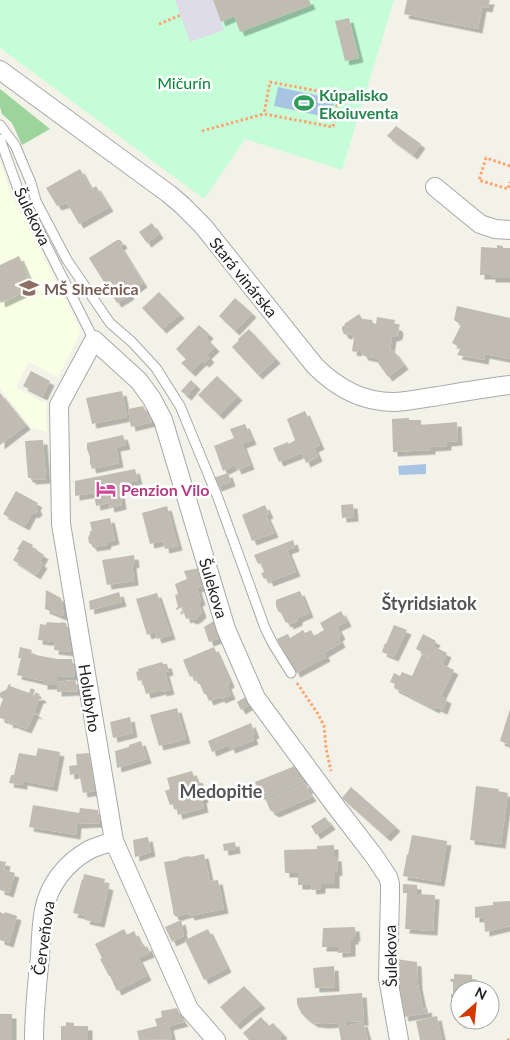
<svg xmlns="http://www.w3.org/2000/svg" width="510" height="1040" font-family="Lato,sans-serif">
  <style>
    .education { fill: #f8ffe5 }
    .forest { fill: #9dd49b }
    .park { fill: #c5fdd8 }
    .plaza { fill: #dfdce9 }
    .water { fill: #a7c5e2 }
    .building { fill: #c0bcb1; filter: url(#shadow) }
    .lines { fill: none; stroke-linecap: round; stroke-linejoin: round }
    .service-casing { stroke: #a9a9a9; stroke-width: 11 }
    .minor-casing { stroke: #a9a9a9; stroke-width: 20 }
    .path { stroke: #ffa26d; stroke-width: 3; stroke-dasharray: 2.5 2.5; stroke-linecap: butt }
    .service { stroke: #fff; stroke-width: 9 }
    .minor { stroke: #fff; stroke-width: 18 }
    .labels { text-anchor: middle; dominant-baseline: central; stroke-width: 5; stroke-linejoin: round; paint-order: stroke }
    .park-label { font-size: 16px; fill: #058531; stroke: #fff }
    .leisure-label { font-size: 16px; font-weight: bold; fill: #27864d; stroke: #fff; text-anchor: start }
    .street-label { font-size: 16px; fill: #222; stroke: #fff }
    .education-label { font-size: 16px; font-weight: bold; fill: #785e54; stroke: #fff; text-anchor: start }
    .hotel-label { font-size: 16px; font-weight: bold; fill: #b23c85; stroke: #fff; text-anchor: start }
    .neighbourhood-label { font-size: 18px; font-weight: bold; fill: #555; stroke: #fff }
  </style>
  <defs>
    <filter id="shadow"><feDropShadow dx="4.5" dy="4.5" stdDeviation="0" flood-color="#0004"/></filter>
  </defs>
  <rect width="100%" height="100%" fill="#f3f2e8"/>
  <!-- education -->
  <path class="education" d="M0,161l10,31 68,133 2,9 -22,43 -29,-15 -13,25 28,16 2,-3 1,32 -16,-4 -31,-40z"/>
  <!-- forest -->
  <path class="forest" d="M0,89l50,40 -28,16 -10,-22 -10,-9 -2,-7z"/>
  <!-- park -->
  <path class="park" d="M0,0h394l-52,170 -97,-31 -41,60 -204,-151z"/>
  <!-- plaza -->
  <path class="plaza" d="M175,0h38l11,30 -34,12z"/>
  <!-- water -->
  <path class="water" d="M278,87l57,12 -4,19 -57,-12z
    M426,464v10l-27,1 -1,-9z"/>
  <!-- building -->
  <path class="building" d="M213,0h96l2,5 -71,27 -6,-16 -13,6z
    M407,0h83l-2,8 -6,-1 -4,22 -74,-15z
    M349,18l10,40 -14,3 -10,-40z
    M396,126l25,18 -8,11 -26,-19z
    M80,169l11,20 5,-3 13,21 -30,17 -12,-21 -10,3 -11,-18z
    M152,223l7,11 -12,9 -8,-11z
    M117,240h3l2,2 1,2 -3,2 23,37 -14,10 1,2 -13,8 -28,-45z
    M497,245l6,1v2h7v30h-19v-3h-11l1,-28 16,1z
    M19,256l14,32 -32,15 -1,-2v-36z
    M159,292l21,22 -18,15 -20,-21z
    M235,298l17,15 -17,18 -16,-15z
    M457,306l53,12v41l-25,-5 -1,6 -27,-5 4,-7 -9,-5 9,-18 -7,-5z
    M359,314l4,6 1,-1 8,1 1,3 3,1 1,-7 18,3 -1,6h3l2,3 -1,6 -4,2h-2l-2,13 4,1 10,14 -16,12 -10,-14 1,-4 -15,-3 -4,-7 -4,3 -4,-1 2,-13 -4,-5 -3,2 -3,-1 -2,-4v-3l3,-2 -1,-1z
    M199,325l10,9 -3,4 9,9 -8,8 3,3 -5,5 -3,-2 -11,11 -10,-9 5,-4 -10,-10z
    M249,329l27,30 -18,16 -26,-28 7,-7 -1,-1z
    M31,371l19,10 -7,15 -20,-10z
    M217,376l21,20 -19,19 -21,-20z
    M191,380l5,5 -9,11 -6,-5z
    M122,391l5,26 -35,7 -6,-26z
    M0,393l26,32 -26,20z
    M143,406l9,16 -21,5 -3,-18z
    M305,411l15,34 -6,3 4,9 -12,6 -4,-10 -23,9 -6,-14 15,-6 1,2 6,-4 -8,-21z
    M408,418h1v2h12v5l36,-3 1,19 -11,1v4l-16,1v3l-38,2 -1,-33z
    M245,424l7,16 -10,4 8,21 -13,5 -2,-5 -12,6 -9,-25 20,-8 -4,-9z
    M123,435l3,10 -10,2 3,16 -27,6 -2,-6v-6l-3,-8v-6z
    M43,440l3,39 -15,1v-2h-3l-3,-37z
    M135,469l3,11 -19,4 3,21 -12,3 -1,-5 -13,3 -2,-13 -19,3v-15z
    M228,473l3,9 -14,5 -4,-9z
    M16,491l22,12 -2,3 2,5 -4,3 -2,-1 -7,13 -22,-12z
    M353,504l1,13 -12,1 -1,-13z
    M265,505l4,9 -3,1 8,18 -22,8 -10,-26z
    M167,506l11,40 -13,3 -2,-8 -13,3 -8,-31z
    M110,518l5,22 -8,2 -1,3 -14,2v-2l-3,-2 -1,-5 2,-4v-3h2l-2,-9z
    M23,540l10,5 -1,2 12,8 -4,7 3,2 -7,11 -23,-15 6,-10 -2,-1z
    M293,540l2,7 -8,3 9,22 -27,10 -2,-4 -3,1 -3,-6 3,-1 -3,-9 -3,1 -4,-9z
    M134,555l1,8 -3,1 2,17 -27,4 -5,-25z
    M200,568l6,17 -9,3 4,13 -3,1 4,11 -5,5 -4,2 -5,-2 -2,1 -4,-12 -6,3v-2l-2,1 4,-2 -3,-12 3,-1 -3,-10 12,-5 -3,-8z
    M46,590l15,8 3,18h-2l-17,-7z
    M300,591l9,22 -11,5v3l-9,4 -1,-3 -2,1 -5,-10 -3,-2 -2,-5v-6z
    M119,592l3,10 -32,8 -1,-9z
    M157,593l14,42 -14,4 -2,-7 -8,3 -11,-36z
    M341,611l6,11 -10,5 4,8 -3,2 3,6 -17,10 2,4 -30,16 -19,-34 11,-5 2,4 13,-8 2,3 6,-3 3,6 10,-6 -4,-7z
    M217,619l6,18 -14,5 -5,-15z
    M47,622l14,1v-1l5,1 5,29 -17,-2 1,-8 -17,-2 2,-16 6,1z
    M394,625l13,5 -13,27 -12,-5 3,-9 1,1z
    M423,634l13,7 -3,5 14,7 -5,11 12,6 -13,26 6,3 -4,11 -7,-3 -1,2 -31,-16 -10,-5 1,-4 -5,-2 4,-9 6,3 2,-4 10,4 10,-22 6,3 1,-1 -13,-7z
    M20,647l12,3 -1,4 26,5h15l3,17 -18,1v5l18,-2 3,11 -21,1v-7h-14v-4l-26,-6 4,-17h-3z
    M214,647l15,33 1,3 -3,2 4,10 -10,4 -1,-2 -11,4 -3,-7h-2l-4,-10h-2l-4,-9 -4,2 -7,-17z
    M162,662l1,2h4l2,7 -4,1 5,18 -8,2v-2l-16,4 -4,-14 -4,1 -2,-9 3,-1 -1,-2z
    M9,684h2l-1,2 19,7 2,-5 4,2 -2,5 5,1 1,-1 3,3 -1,1h-2l-5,13 5,3 -5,-1 -7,15 -16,-6v1l-3,-1 1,-2 -9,-3v-11l3,-8 -3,-2v-4l3,-2 3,-1z
    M249,695l4,8 -12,7 -4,-8z
    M177,708l9,31 -27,7 -9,-31z
    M510,709v36l-10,-4z
    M130,717l3,16 -20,5 -3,-16z
    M251,723l4,11 -3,1 2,5 -23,9 -2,-4 -17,7 -4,-11z
    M141,741l6,18 -30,9 -2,-17 14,-4v-2z
    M38,748l22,4 -7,35 -30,-6v4l-14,-2 2,-8h3l5,-22 17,3z
    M89,753l6,38 -12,2 -4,-20 -9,2 -1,-9 8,-1 -1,-11z
    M295,766l9,15 -39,17 -5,-3 -5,-13z
    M192,771l3,8 3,-1 6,20 -2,1 2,9 -26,7 -3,-11 -5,1 -5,-14 5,-2 -3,-11z
    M305,783l4,6 -2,1 5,7 -37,16 -5,-3 -4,-10z
    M476,786l23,3 -1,2 10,2 -7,51 -31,-4z
    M351,787l45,40 -10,10 -44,-39z
    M33,805l46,8 1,-5 18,2 2,13 -23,1 -1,11 -47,-8z
    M325,817l6,8 -15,10 -5,-9z
    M412,835l35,6 -7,41 -37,-6 4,-22 1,1z
    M148,837l3,15 -16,5 -2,-17z
    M235,842l1,7 -12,2 -1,-7z
    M334,845v12h3l1,14 -3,1v12h-14v5l-9,1 -1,-5h-13v-12h-13l-1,-23 33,-1v-3z
    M204,854l6,27 8,-1 6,29 -34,7 -1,-3 -8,2 -4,2 -2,-1 -2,-3v-3l-9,-48 13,-2 1,-1 5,-2 7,-1v1z
    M0,861l6,1 -2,8 11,3 -6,20 -9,-3z
    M84,874l21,5 -1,5 5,2 -9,37 -15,-3 1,-4 -13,-3 9,-34 1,1z
    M403,884l14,1v9l18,1 -2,36 -28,-2 2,-36h-4z
    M510,901v25l-25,6 -1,-15 -9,1v-11l18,-2v-3z
    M0,912l4,2 1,-2 12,4 -8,27 -9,-3z
    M181,920l2,9h-1l2,7 -12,6 -7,-15z
    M355,927l1,10h-2v3h-3v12l-13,1v-6h-16l1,-19z
    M124,929l3,6 7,-4 7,15 3,-2 1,3 2,-1 3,7 -12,5 9,18 -30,15 -7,-15h-1l-9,-17 2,-1 -7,-14z
    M208,929l19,39 -23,12 -19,-40z
    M396,959l21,3 1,23 5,24 4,-1 1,5 -24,4 -7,-34z
    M334,966l1,21 -20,1 -2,-20z
    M454,974l18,1v15h-12v30h8l-3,4h-2l-4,-1 -1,-3h-3l-2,-7 1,-14 -3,-1v-4h2v-12h-2l-1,-3h4z
    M244,986l17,18 -25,21 -16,-18z
    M362,993l2,28 -19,1 1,4 17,-4 5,18h-27l-3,-17 -13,1 -11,-1 -9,-6 -4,-4 -4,-9v-6z
    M177,1008l4,10 3,4 -15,4 3,13 -33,1 -2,-9 20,-5 -2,-7 7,-2 -1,-6z
    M0,1014h12v26h-12z
    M437,1016l5,24h-22l-4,-19z
    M261,1017l8,9 4,-3 10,11 -4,3 2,3h-32l-6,-7z
    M66,1022l8,1v3h14v14h-27v-14h5z"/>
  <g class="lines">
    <defs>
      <path id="service" d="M0,125l15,20 16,38 5,18 31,59 43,63 22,19 24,26 24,38 38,92 47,130 8,16 18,29
        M0,139l18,50 76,151"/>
      <path id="minor" d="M0,70l169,124 13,11 21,21 112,140c21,21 47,36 78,36 15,0 30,-4 45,-6 24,-4 48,-8 72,-11
        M435,187l45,37 15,5 15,1
        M34,1040c0,-28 3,-56 6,-84 1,-16 1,-31 4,-46 5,-26 22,-47 45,-60 8,-4 17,-6 25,-9
        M216,1040l-27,-31 -75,-168 -53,-317 -2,-119 35,-65 45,41 13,18 11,21 63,209 30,69 78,106 40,52 14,21 2,7v11l-2,83 11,62"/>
    </defs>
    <!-- service casing -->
    <use href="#service" class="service-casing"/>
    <!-- minor casing -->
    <use href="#minor" class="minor-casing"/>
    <!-- path -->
    <path class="path" d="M159,24l22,-9
      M202,131l62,-17 69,13 6,-32 -69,-13 -6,32
      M510,166l-24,-8 -7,22 29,9 2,-7
      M297,683l21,31 6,12 2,22 5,23
      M507,1040h3"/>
    <!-- service -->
    <use href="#service" class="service"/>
    <!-- minor -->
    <use href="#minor" class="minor"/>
  </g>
  <!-- icons -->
  <defs>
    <symbol id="stadium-bare" viewBox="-9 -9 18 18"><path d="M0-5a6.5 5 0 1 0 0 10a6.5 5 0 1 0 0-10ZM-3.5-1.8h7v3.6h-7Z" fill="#2e9e5b" stroke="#fff" stroke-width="2.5" paint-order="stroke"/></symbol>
    <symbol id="school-bare" viewBox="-9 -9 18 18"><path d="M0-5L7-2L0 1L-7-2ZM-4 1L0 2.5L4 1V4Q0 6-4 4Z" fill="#8d6e63" stroke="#fff" stroke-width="2.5" paint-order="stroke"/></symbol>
    <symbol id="hotel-bare" viewBox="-9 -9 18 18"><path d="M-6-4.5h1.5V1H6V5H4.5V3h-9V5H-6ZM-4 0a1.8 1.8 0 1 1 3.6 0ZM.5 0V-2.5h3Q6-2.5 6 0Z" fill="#d1479c" stroke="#fff" stroke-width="2.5" paint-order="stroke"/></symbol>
  </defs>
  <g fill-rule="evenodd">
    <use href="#stadium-bare" x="290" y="89" width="28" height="28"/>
    <use href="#school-bare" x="15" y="274" width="28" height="28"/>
    <use href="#hotel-bare" x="92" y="475" width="28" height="28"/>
  </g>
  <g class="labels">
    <!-- park labels -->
    <g class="park-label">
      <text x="184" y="82">Mičurín</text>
    </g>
    <!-- leisure labels -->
    <g class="leisure-label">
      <text x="319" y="94">Kúpalisko<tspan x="319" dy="18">Ekoiuventa</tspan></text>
    </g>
    <!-- street labels -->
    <g class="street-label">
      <text transform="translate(33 216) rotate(64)">Šulekova</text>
      <text transform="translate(244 277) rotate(51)">Stará vinárska</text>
      <text transform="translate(214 588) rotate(73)">Šulekova</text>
      <text transform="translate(90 698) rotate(81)">Holubyho</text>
      <text transform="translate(43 938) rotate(-82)">Červeňova</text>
      <text transform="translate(390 956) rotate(-91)">Šulekova</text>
    </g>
    <!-- education labels -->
    <g class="education-label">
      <text x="44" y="288">MŠ Slnečnica</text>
    </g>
    <!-- hotel labels -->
    <g class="hotel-label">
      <text x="121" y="489">Penzion Vilo</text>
    </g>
    <!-- neighbourhood labels -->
    <g class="neighbourhood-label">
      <text x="429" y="603">Štyridsiatok</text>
      <text x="221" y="791">Medopitie</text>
    </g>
  </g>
  <!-- north arrow -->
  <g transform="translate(475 1005) rotate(27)"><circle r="24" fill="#ffffff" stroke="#a7a7a7"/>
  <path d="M0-4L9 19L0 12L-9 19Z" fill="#d43800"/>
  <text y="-8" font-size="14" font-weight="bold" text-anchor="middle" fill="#222222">N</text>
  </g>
</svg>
